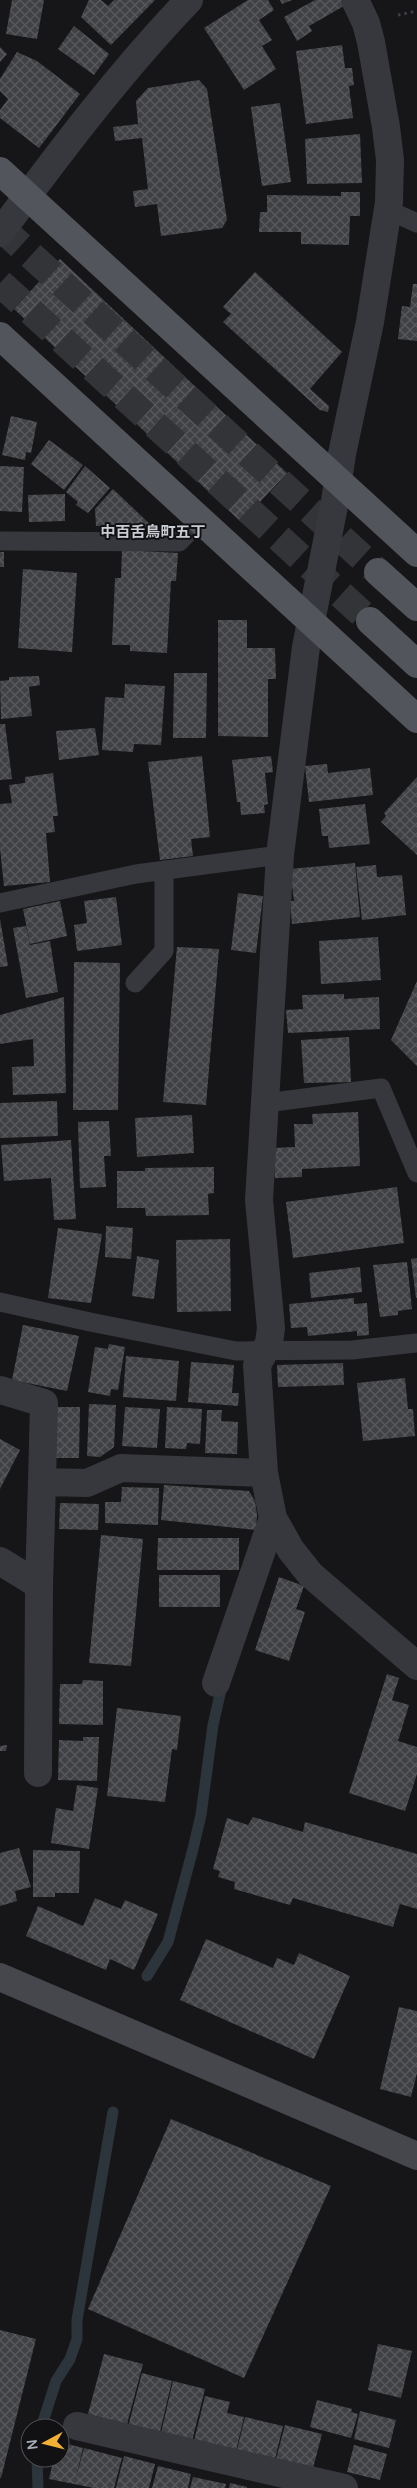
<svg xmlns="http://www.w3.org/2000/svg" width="417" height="2488" font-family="Manrope,'Noto Sans JP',sans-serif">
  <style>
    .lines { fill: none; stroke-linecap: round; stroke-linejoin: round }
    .stream { stroke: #2c353c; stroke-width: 11 }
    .building { fill: url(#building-cross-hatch) }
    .primary-tunnel { stroke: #333438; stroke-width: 28; stroke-dasharray: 28 14; stroke-linecap: butt }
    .path { stroke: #3d3f44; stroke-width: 3; stroke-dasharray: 2.5 4; stroke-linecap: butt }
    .lane { stroke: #37383d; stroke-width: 19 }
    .street { stroke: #37383d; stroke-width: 28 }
    .secondary { stroke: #45474d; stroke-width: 28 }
    .primary { stroke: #53555c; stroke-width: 28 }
    .labels { text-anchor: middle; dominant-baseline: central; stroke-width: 4; stroke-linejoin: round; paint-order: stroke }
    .neighbourhood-label { font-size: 15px; font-weight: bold; fill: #c9ccd4; stroke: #111113 }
  </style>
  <defs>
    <pattern id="building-cross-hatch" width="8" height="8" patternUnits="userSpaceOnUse" patternTransform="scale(1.25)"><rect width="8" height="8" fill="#404145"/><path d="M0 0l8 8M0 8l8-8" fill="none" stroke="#595a5e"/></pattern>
  </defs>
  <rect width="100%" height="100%" fill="#161618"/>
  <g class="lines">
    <!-- stream -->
    <path class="stream" d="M147,1976l21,-34 25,-93 8,-34 12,-90 8,-35
      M41,2428l15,-47 14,-22 7,-20v-19l36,-208
      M37,2458l1,30"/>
  </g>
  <!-- building -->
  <path class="building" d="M12,0h32l-7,39 -31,-5z
    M89,0h12l7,6 6,-6h41l-44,45 -30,-28z
    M248,0h20l6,10 -15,10 13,20 -10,6 14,23 -32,21 -40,-62z
    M280,0h12l-10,4z
    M315,0h26l3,6 -35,20 3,5 -15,10 -13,-24z
    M74,26l35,28 -15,21 -36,-26z
    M342,45l3,23h7l2,17 -5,1 4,32 -47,6 -10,-73z
    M0,47l7,7 -7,8z
    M17,52l20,9 43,33 -41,54 -39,-30v-8l8,-11 -8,-8v-12z
    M199,80l8,9 20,131 -5,8 -61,8 -4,-32 -22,3 -2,-16 15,-2 -6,-51 -27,3 -2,-14 25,-3 -2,-23 12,-13z
    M280,103l11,79 -29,4 -11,-79z
    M360,134l2,49 -55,1 -2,-45z
    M341,192h19v24h-10l-1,29 -48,-1v-12h-42l1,-20h7v-17l74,1z
    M60,259l227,214 -46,49 -227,-213z
    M255,272l87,80 -32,37 19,17 -1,6 -8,-2 -97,-88 8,-8 -8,-7z
    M413,284h4v57l-19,-2 4,-33 8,1z
    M11,416l26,6 -6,31 -5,-1 -1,8 -23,-5z
    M49,440l34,25 -19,25 -33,-26z
    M0,466l24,1 -2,45 -22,-1z
    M85,466l25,22 -22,25 -12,-8 2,-3 -12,-10z
    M113,489l41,39 -58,-2 -1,-17z
    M65,494v27l-36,1 -1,-27z
    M122,550l56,3 -2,28h-5l-4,72 -37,-2v-6h-18l3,-67h6z
    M0,552h4v15h-4z
    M23,569l54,4 -5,79 -54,-4z
    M218,620h29v28h28l1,31h-8v58l-50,-1z
    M174,673h33l-1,65h-33z
    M39,676l1,9 -11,2 3,29 -31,3 -1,-38 9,-1v-3z
    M125,684l40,2 -4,59 -27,-1 -1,8 -31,-2 3,-53 19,1z
    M0,724h5l7,55 -12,1z
    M95,728l4,27 -40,5 -3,-29z
    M202,756l8,81 -19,2 2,17 -33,4 -12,-98z
    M271,756l2,16 -8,1 3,31 -4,1 1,8 -24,2 -1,-13h-3l-5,-42z
    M327,764l1,9 42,-5 3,27 -64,7 -4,-36z
    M53,773l5,43h-5l2,16 -9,1 4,49 -46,4 -4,-38v-44l12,-1 -3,-18 16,-2v-6z
    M417,777v78l-36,-33 5,-6 -2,-3z
    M365,804l5,40 -41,4 -1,-12h-6l-3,-27z
    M355,863l5,54 -68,7 -2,-23h4l-4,-32z
    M376,865l1,12 25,-2 4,40 -44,5 -6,-53z
    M238,893l25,3 -7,57 -25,-3z
    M116,897l6,48 -45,6 -3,-26 13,-2 -3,-22z
    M60,901l7,35 -37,8 -7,-35z
    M0,919l8,47 -8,1z
    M26,926l4,19 20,-4 8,51 -32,6 -13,-70z
    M378,937l3,43 -60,4 -2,-43z
    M177,947l42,2 -13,156 -43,-3z
    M74,962l46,1 -2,147h-45z
    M417,981v85l-26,-26z
    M344,994v5l35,-2 1,32 -92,4 -2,-23 17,-1 -1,-14z
    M64,997l2,96 -53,2 -1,-28 22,-1 -1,-27 -33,5v-29z
    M349,1037l2,45 -47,1 -3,-43z
    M57,1101l1,35 -58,2v-35z
    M358,1112l2,54 -58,3v8l-27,1 -1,-30 21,-1 -1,-23h19l-1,-10z
    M192,1115l2,38 -57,4 -2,-39z
    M109,1121l2,35h-7l2,31 -26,1 -2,-66z
    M71,1140l5,79 -22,1 -3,-42 -47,3 -3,-36z
    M214,1167v26l-6,1 1,21 -63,1 -1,-8h-28v-37h28v-3z
    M397,1187l7,56 -111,15 -7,-56z
    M106,1226l27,2 -2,31 -26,-2z
    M58,1228l44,6 -11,69 -43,-5z
    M230,1239l1,72 -54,1 -1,-72z
    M137,1256l22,4 -5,39 -22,-3z
    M417,1258v40h-1l-5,-39z
    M407,1262l5,47 -14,2v4l-18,2 -7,-52z
    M360,1267l2,25 -51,6 -2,-25z
    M354,1298v6l13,-1 2,32 -12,1v-5l-49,5 -1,-9 -16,1 -2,-24z
    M23,1325l56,11 -12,55 -55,-11z
    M109,1344l16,3 -7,43 -7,-1 -1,7 -22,-4 7,-45 13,2z
    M126,1356l53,5 -3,40 -53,-4z
    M191,1362l43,3 -2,28h7l-1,13 -50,-4z
    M343,1363l1,22 -66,2 -1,-22z
    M405,1378l3,31h5l2,27 -52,5 -6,-58z
    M89,1404l27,1 -2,42 -14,10 -13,-1z
    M54,1407h26l-1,51h-26z
    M125,1407l35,2 -3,39 -35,-2z
    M167,1407l35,2 -2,35 -13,-1 -1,6 -21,-1z
    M207,1410h15l-1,11 17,1 -1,32 -32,-1z
    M0,1439l20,11 -20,39z
    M164,1485l85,6 6,10 2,14 -1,15 -95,-10z
    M122,1487l37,1 -1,37 -53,-2v-21h16z
    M60,1503l39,1 -1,26 -39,-1z
    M101,1535l42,4 -12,127 -42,-3z
    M158,1538h81v32h-82z
    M159,1575h61v32h-61z
    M279,1577l25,9 -8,23 9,3 -16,49 -34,-11z
    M387,1674l12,4 -7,22 17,5 -11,36 19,6v27l-12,37 -56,-18z
    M83,1680l20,1v44l-44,-1 1,-40h22z
    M117,1708l64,8 -4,34 -5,-1 -7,53 -58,-6z
    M83,1737h16l-2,44 -39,-1 1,-40 24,1z
    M7,1745l-1,6h-6v-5z
    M77,1785l21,3 -9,61 -38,-6 5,-35 17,3z
    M253,1817l50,15 2,-10 112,32v55l-17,-5 -7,23 -100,-29 -3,7 -56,-16 1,-7 -17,-5 2,-6 -7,-2 14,-51 21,7z
    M19,1848l12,39 -16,4 2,10 -17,5v-53z
    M33,1850l47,1 -1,42h-24v4h-22z
    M95,1898l26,11 4,-9 33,14 -24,56 -24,-11 -4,11 -80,-34 12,-30 45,20z
    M206,1939l67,29 4,-10 17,7 5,-12 51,23 -36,83 -134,-59z
    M399,2007l18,4v62l-6,24 -31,-8z
    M171,2119l160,67 -87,192 -156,-69z
    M0,2330l36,9 -35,139h-1z
    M378,2344l34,7 -11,47 -33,-8z
    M104,2354l39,10 -16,60 -39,-10z
    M142,2373l30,8 -13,55 -31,-9z
    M173,2381l32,8 -13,52 -31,-8z
    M205,2396l25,6 -3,11 17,4 -9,38 -42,-10z
    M317,2400l35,9 -1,3 7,2 -7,24 -41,-11z
    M360,2411l36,9 -7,28 -35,-9z
    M245,2417l38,9 -9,37 -38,-9z
    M285,2425l37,9 -10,38 -37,-9z
    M60,2442l23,6 -8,33 9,-33 38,10 -8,30h-20l-45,-9 5,-21h6z
    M354,2445l33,9 -7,26 -33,-8z
    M124,2456l31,8 -6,24h-33z
    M158,2466l33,8 -3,14h-36z
    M193,2477l33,7 -1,4h-35z
    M230,2483l17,4v1h-18z"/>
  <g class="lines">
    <!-- primary-tunnel -->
    <path class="primary-tunnel" d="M0,227l378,345
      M0,283l370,338"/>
    <!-- path -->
    <path class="path" d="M398,15l19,-4"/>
    <!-- lane -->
    <path class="lane" d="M388,210l29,13
      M0,541l179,1 21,-21
      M0,903l136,-29 144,-19
      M135,983l29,-32v-81
      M266,1103l115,-15 36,85
      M0,1302l90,20 146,29 116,-1 65,-7"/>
    <!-- street -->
    <path class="street" d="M355,0l11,23 5,19 15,85 4,33 -1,42 -19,120 -28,132 -7,47 -29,146 -26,208 -21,345 12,128 -2,15 -12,22 7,108 9,45 18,32 19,24 107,92
      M0,233c59,-80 120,-161 189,-233
      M0,1390l44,13 -2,79 45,1 34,-15 143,5
      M0,1561l39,24 -1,188
      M39,1585l3,-103
      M216,1683l57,-165
      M77,2426l267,62"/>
    <!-- secondary -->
    <path class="secondary" d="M0,1977l417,179"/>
    <!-- primary -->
    <path class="primary" d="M0,171l417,382
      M0,336l417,383
      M378,572l39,35
      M370,621l47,43"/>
  </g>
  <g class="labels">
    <!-- neighbourhood labels -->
    <g class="neighbourhood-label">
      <text x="153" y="531">中百舌鳥町五丁</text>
    </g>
  </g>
  <!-- north arrow -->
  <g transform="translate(45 2443) rotate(263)"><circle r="24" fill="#111113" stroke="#4d4f55"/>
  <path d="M0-4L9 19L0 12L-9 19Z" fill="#f2b134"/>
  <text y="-8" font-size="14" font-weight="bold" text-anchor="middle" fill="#a8adb8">N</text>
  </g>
</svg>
